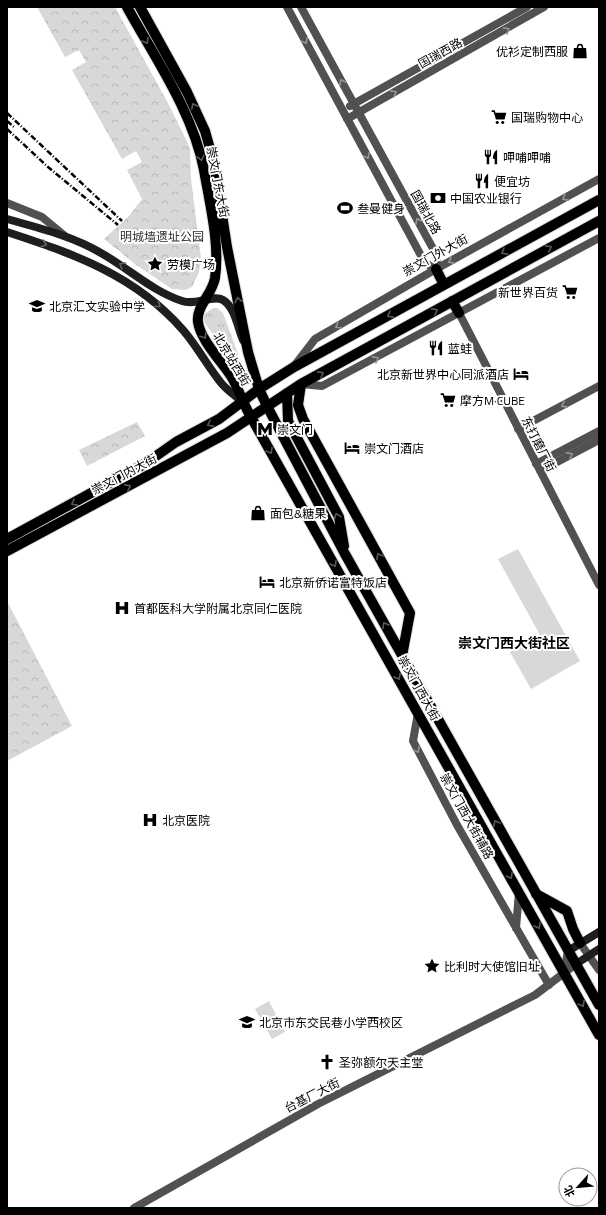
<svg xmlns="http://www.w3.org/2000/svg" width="606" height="1215" font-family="'Titillium Web','Noto Sans SC',sans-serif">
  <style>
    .grass { fill: url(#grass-tufts) }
    .park { fill: url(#park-crowns) }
    .garden { fill: #d8d8d8 }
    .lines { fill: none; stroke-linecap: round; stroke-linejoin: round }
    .primary-casing { stroke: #dbdbdb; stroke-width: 12 }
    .tertiary { stroke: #515151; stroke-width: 8 }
    .secondary { stroke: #1e1e1e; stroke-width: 8 }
    .primary { stroke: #000; stroke-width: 10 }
    .rail { stroke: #000; stroke-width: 2.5; stroke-dasharray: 6 2 1 2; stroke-linecap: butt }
    .oneway { stroke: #979797 }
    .oneway2 { stroke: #595959 }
    .oneway3 { stroke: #626262 }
    .labels { text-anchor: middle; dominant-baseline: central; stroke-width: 4; stroke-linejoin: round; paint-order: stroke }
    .poi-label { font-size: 12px; fill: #000; stroke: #fff; text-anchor: start }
    .street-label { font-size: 12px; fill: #000; stroke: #fff }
    .park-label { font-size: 12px; fill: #2f2f2f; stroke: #fff }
    .quarter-label { font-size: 14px; font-weight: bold; fill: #000; stroke: #fff }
  </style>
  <defs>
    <pattern id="grass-tufts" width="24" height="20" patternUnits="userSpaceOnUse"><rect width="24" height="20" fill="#d8d8d8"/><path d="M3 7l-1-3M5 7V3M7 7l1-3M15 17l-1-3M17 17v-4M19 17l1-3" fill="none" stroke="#b8b8b8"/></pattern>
    <pattern id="park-crowns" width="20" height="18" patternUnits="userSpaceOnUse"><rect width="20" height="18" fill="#d8d8d8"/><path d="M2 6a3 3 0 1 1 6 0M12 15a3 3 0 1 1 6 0" fill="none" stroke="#b8b8b8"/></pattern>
  </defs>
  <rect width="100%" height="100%" fill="#fff"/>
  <!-- grass -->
  <path class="grass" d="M213,308h4l6,5 15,41v3l-7,3 -26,-37 -2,-5 3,-5z"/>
  <!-- park -->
  <path class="park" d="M37,7h78l54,98 21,43 1,31 10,79 -2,14 -7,15 -7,3 -13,-1 -37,-25 -31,-25 25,-23 13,-17 -15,-29 15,-8 -6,-11 -14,8 -50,-89 14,-8 -7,-12 -14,7z
    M137,422l8,14 -58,30 -8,-16z
    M7,601l65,125 -65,35z"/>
  <!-- garden -->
  <path class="garden" d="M518,549l62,112 -49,28 -21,-37 30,-17 -42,-76z
    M269,1001l16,31 -13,7 -17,-30z"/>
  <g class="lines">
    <defs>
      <path id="primary" d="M127,7c28,51 66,105 77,163 6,35 16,74 11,108 -3,17 -19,28 -17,44 2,17 23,39 33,54 8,13 12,28 20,41l348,618
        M140,7l47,85 18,39 9,32 13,84 21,105 11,37 8,17 78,148 254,451
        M436,269l8,16
        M452,301l7,12
        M301,384l-3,21 5,14 107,194 -8,43
        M287,393l1,28 51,96 5,29
        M7,539l139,-76 30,-21 43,-23 40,-30 35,-22 305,-167
        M7,551l220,-118 74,-49 298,-163
        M536,894l31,17 6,18 7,14"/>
    </defs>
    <!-- primary casing -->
    <use href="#primary" class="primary-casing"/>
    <!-- tertiary -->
    <path class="tertiary" d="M287,7l138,256 11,6 1,-13 -136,-249
      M350,106l177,-99
      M347,119l197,-112
      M7,203l35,14 23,19
      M459,313l140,272
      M295,365l20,-26 121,-70 163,-90
      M301,384l21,2 277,-148
      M518,429l81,-43
      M536,464l63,-33
      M540,471l59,-31
      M418,713l-5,28 44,84 92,160
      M516,928l3,-36
      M580,943l19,27
      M564,972l4,-21
      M134,1208l184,-104 217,-109 41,-31"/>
    <!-- secondary -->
    <path class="secondary" d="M7,219c32,9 65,17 94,34 27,15 51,38 81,48 14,5 31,-7 41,-1 12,7 15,29 20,40
      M7,232c67,22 128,43 176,98 14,16 25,37 39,54 6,7 14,12 20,18
      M568,951l31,-19
      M576,964l23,-15"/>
    <!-- primary -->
    <use href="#primary" class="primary"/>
    <!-- rail -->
    <path class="rail" d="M7,113l115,108
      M7,121l7,6
      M7,129l41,38 70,58"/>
  </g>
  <!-- one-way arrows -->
  <defs><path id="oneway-chevron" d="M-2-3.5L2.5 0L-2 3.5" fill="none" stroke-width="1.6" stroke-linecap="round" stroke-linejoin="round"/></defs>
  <g class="oneway">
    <use href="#oneway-chevron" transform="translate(507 30) rotate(-29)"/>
    <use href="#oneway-chevron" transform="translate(305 41) rotate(62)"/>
    <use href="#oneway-chevron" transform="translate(342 82) rotate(-118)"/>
    <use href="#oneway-chevron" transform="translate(394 93) rotate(-29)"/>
    <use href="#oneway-chevron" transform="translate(367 156) rotate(62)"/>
    <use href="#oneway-chevron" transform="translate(565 198) rotate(151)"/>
    <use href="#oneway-chevron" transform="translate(418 221) rotate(-119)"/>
    <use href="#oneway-chevron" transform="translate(451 261) rotate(151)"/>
    <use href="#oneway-chevron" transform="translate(338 326) rotate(150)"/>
    <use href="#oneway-chevron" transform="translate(376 359) rotate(-29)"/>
    <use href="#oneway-chevron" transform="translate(564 405) rotate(152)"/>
    <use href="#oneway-chevron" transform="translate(570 455) rotate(-28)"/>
    <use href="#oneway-chevron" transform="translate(417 750) rotate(62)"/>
  </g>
  <g class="oneway2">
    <use href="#oneway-chevron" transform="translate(146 41) rotate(61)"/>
    <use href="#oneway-chevron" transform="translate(194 106) rotate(-116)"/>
    <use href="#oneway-chevron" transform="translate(201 158) rotate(76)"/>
    <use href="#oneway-chevron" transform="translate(549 248) rotate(-29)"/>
    <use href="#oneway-chevron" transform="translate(504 252) rotate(151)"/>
    <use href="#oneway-chevron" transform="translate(238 300) rotate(-101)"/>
    <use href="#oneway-chevron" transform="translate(435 311) rotate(-29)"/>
    <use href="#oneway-chevron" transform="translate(390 315) rotate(151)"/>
    <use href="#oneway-chevron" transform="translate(204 336) rotate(58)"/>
    <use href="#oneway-chevron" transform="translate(321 374) rotate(-29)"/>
    <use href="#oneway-chevron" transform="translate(210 424) rotate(152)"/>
    <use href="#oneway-chevron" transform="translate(270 451) rotate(61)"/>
    <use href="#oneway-chevron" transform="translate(128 487) rotate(-28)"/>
    <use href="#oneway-chevron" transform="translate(74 503) rotate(152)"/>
    <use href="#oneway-chevron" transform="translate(337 516) rotate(-110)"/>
    <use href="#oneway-chevron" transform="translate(379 556) rotate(-119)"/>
    <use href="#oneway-chevron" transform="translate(334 564) rotate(60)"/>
    <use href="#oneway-chevron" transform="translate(385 625) rotate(-119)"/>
    <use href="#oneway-chevron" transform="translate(398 677) rotate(61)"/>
    <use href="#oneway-chevron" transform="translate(496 823) rotate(-119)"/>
    <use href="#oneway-chevron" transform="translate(510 876) rotate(60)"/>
    <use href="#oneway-chevron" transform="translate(538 926) rotate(60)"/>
    <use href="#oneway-chevron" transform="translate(582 1004) rotate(61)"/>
  </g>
  <g class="oneway3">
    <use href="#oneway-chevron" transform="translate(44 244) rotate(18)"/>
    <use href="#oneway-chevron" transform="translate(122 265) rotate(-149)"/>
    <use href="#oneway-chevron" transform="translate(158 305) rotate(38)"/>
  </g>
  <!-- icons -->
  <defs>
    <symbol id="shop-bare" viewBox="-9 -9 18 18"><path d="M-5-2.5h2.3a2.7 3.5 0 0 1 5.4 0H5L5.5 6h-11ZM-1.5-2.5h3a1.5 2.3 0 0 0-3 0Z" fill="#000" stroke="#fff" stroke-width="2.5" paint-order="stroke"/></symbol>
    <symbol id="supermarket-bare" viewBox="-9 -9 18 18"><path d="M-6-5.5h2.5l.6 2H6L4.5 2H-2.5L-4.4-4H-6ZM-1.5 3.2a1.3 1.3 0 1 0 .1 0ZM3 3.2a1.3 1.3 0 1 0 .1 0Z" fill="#000" stroke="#fff" stroke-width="2.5" paint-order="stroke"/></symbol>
    <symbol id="restaurant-bare" viewBox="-9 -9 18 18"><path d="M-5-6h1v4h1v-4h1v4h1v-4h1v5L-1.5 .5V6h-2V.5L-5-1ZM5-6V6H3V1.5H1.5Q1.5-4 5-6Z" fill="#000" stroke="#fff" stroke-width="2.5" paint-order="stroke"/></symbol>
    <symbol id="bank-bare" viewBox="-9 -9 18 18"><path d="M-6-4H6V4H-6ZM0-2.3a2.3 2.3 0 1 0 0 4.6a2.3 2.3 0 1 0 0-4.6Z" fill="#000" stroke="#fff" stroke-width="2.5" paint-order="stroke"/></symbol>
    <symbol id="stadium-bare" viewBox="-9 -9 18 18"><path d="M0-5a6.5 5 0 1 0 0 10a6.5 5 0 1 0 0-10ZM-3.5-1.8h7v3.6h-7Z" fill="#000" stroke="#fff" stroke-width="2.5" paint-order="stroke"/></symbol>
    <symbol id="sight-bare" viewBox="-9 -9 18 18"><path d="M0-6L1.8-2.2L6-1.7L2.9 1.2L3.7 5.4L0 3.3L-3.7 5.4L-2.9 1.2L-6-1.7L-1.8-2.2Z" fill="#000" stroke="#fff" stroke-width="2.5" paint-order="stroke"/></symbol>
    <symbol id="school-bare" viewBox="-9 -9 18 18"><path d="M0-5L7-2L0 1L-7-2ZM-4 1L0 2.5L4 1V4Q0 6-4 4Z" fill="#000" stroke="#fff" stroke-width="2.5" paint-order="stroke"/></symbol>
    <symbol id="hotel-bare" viewBox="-9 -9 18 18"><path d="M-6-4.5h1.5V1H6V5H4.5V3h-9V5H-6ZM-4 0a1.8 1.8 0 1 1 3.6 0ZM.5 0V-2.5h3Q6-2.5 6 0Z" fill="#000" stroke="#fff" stroke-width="2.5" paint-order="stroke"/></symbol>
    <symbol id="metro-bare" viewBox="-9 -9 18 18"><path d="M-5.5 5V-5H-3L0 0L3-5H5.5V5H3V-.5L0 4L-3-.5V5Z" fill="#000" stroke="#fff" stroke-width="2.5" paint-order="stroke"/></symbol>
    <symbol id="hospital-bare" viewBox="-9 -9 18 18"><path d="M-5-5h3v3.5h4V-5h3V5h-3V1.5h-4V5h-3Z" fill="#000" stroke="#fff" stroke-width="2.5" paint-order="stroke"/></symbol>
    <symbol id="church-bare" viewBox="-9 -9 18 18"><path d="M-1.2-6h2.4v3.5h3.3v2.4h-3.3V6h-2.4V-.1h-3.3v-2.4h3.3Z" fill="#000" stroke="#fff" stroke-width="2.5" paint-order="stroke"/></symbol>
  </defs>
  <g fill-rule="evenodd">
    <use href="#shop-bare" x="569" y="40" width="22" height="22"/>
    <use href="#supermarket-bare" x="488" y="106" width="22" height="22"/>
    <use href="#restaurant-bare" x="480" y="146" width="22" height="22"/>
    <use href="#restaurant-bare" x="471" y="170" width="22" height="22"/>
    <use href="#bank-bare" x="427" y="187" width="22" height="22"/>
    <use href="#stadium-bare" x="334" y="197" width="22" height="22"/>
    <use href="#sight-bare" x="144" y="253" width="22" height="22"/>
    <use href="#supermarket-bare" x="559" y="281" width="22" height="22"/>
    <use href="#school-bare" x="26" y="295" width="22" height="22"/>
    <use href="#restaurant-bare" x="425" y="337" width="22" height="22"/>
    <use href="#hotel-bare" x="510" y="363" width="22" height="22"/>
    <use href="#supermarket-bare" x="437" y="389" width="22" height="22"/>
    <use href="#metro-bare" x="254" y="418" width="22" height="22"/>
    <use href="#hotel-bare" x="341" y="437" width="22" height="22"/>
    <use href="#shop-bare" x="247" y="502" width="22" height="22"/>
    <use href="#hotel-bare" x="256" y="571" width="22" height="22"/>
    <use href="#hospital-bare" x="111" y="597" width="22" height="22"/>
    <use href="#hospital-bare" x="139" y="809" width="22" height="22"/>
    <use href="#sight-bare" x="421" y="955" width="22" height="22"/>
    <use href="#school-bare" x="236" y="1011" width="22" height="22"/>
    <use href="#church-bare" x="316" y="1051" width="22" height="22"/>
  </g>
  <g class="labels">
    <!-- poi labels -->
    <g class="poi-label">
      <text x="568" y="51" text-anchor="end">优衫定制西服</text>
      <text x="511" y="117">国瑞购物中心</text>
      <text x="503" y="157">呷哺呷哺</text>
      <text x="494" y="181">便宜坊</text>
      <text x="450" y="198">中国农业银行</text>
      <text x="357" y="208">叁曼健身</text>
      <text x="167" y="264">劳模广场</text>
      <text x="558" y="292" text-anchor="end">新世界百货</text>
      <text x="49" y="306">北京汇文实验中学</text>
      <text x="448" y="348">蓝蛙</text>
      <text x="509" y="374" text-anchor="end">北京新世界中心同派酒店</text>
      <text x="460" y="400">摩方M·CUBE</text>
      <text x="277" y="429">崇文门</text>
      <text x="364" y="448">崇文门酒店</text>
      <text x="270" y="513">面包&amp;糖果</text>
      <text x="279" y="582">北京新侨诺富特饭店</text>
      <text x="134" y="608">首都医科大学附属北京同仁医院</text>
      <text x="162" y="820">北京医院</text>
      <text x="444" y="966">比利时大使馆旧址</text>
      <text x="259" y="1022">北京市东交民巷小学西校区</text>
      <text x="339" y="1062">圣弥额尔天主堂</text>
    </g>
    <!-- street labels -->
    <g class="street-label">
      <text transform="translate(440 53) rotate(-29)">国瑞西路</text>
      <text transform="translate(218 182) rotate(79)">崇文门东大街</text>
      <text transform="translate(426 212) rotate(61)">国瑞北路</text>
      <text transform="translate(435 255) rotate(-29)">崇文门外大街</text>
      <text transform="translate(232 359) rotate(59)">北京站西街</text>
      <text transform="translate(539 444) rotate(63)">东打磨厂街</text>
      <text transform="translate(124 474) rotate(-28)">崇文门内大街</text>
      <text transform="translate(419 688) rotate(61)">崇文门西大街</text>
      <text transform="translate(467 816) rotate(61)">崇文门西大街辅路</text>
      <text transform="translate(312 1095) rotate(-27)">台基厂大街</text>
    </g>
    <!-- park labels -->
    <g class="park-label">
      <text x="162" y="236">明城墙遗址公园</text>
    </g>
    <!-- quarter labels -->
    <g class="quarter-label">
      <text x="514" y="642">崇文门西大街社区</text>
    </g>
  </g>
  <!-- border -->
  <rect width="606" height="1215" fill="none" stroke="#000000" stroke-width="16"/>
  <!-- north arrow -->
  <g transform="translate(578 1187) rotate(243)"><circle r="19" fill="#ffffff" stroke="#999999"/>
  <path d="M0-3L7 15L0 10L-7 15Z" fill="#000000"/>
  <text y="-6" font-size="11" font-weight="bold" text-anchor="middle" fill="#000000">北</text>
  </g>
</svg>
